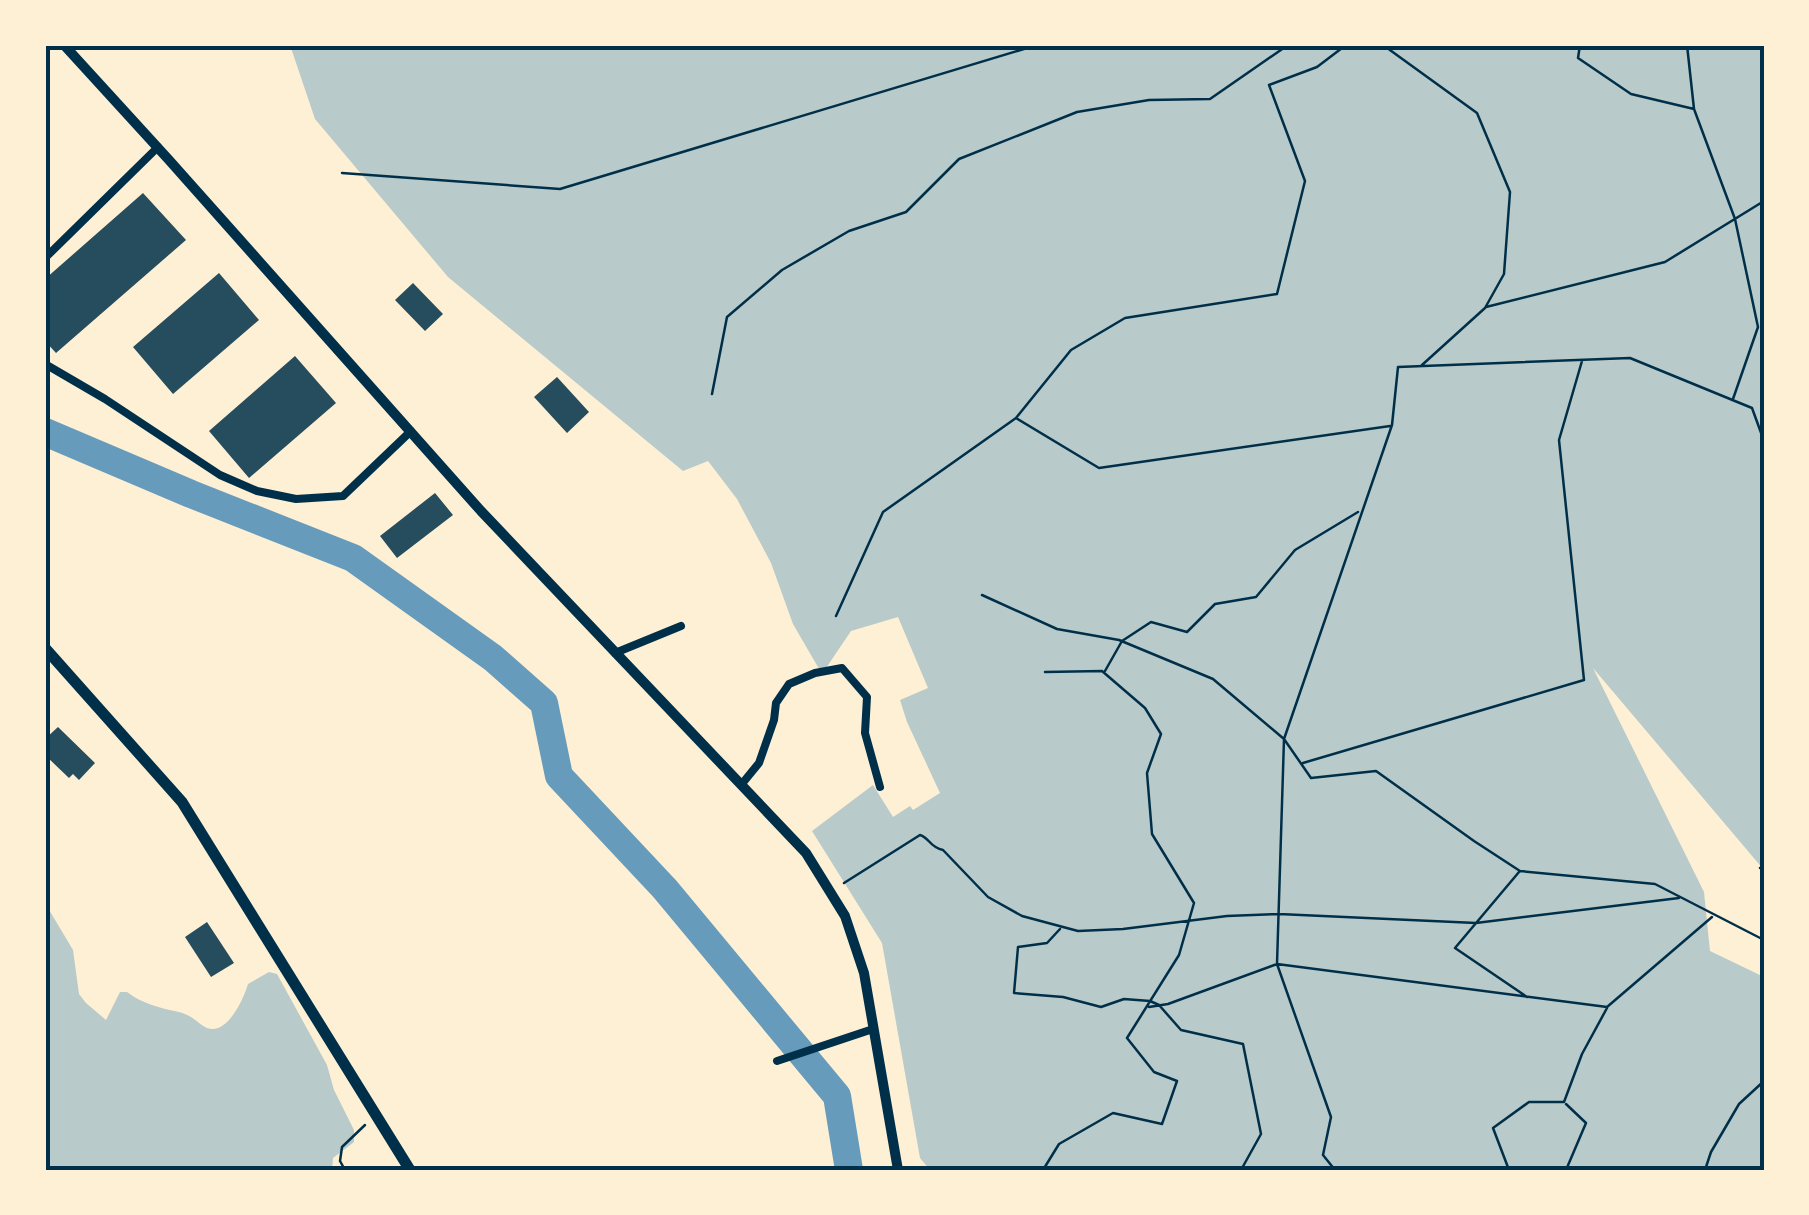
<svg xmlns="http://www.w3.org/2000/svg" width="1809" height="1215" font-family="'Archivo Narrow',sans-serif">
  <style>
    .green { fill: #b9caca }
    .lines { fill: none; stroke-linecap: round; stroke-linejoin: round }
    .river { stroke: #669bbc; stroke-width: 28 }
    .building { fill: #264d5e }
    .path { stroke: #003049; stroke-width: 2.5 }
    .minor { stroke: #003049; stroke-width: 8 }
    .tertiary { stroke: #003049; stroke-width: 10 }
    .secondary { stroke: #003049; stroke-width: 11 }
    .neatline { fill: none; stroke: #003049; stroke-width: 4 }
  </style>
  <rect width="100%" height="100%" fill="#fdf0d5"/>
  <!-- green -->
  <path class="green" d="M290,45h1474v825l-171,-202 111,224 6,59 54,26v193h-834l-10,-12 -38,-215 -70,-112 61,-46 20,32 17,-11 3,4 27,-17 -33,-71 -7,-22 28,-12 -30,-71 -47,14 -29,43 -29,-50 -22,-61 -34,-64 -29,-38 -25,10 -235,-194 -133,-158z
    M45,903l28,47 6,44 7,9 20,17 14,-28h7c16,12 33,16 52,20 15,4 19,12 28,16 20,8 37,-30 41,-44l21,-12 8,2 50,91 7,25 20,40v12l-21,16 -1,12h-287z"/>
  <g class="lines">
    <!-- river -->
    <path class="river" d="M45,432l146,62 162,64 140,100 51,45 15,73 106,113 172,207 12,74"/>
  </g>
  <!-- building -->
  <path class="building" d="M143,193l43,47 -130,113 -11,-12v-62z
    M219,273l40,47 -86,74 -40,-47z
    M413,283l30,31 -18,17 -30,-31z
    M295,356l41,47 -87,75 -40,-47z
    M557,377l32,35 -22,21 -33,-36z
    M435,493l18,22 -56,43 -17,-22z
    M58,727l37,36 -16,17 -6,-6 -4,4 -24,-23v-16z
    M207,922l27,41 -23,14 -26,-40z"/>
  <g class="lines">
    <!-- path -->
    <path class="path" d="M1383,45l94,68 33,79 -6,82 -19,34 -63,57
      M1580,45l-2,13 53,36 63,15 -7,-64
      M1694,109l41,110 23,108 -25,72
      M342,173l218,16 477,-144
      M1486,307l179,-45 99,-61
      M712,394l15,-77 55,-47 67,-39 57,-19 53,-53 118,-47 72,-12 61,-1 78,-54
      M1016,418l83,50 291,-42
      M1764,441l-12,-33 -122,-50 -232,9 -6,58 -108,314 27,39 65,-7 98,70 46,30 135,13 109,56
      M982,595l75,34 62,11 94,39 71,60 -7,225 54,153 -8,38 12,15
      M836,616l47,-104 133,-94 55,-68 54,-32 152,-24 28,-113 -36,-96 48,-18 29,-22
      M1105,671l17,-30 29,-19 36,10 28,-28 41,-7 39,-47 63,-38
      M1303,763l281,-83 -25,-240 23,-79
      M1760,868l4,-1
      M1519,872l-64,76 72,49
      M844,883l76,-48c10,3 9,12 23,15l45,47 34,19 56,15 45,-2 104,-13 52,-2 197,9 203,-25
      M1060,929l-13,14 -29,4 -4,46 49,4 38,10 23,-8 26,2 9,4 22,25 62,14 18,90 -20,36
      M1149,1007l19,-3 109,-40 330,43 105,-90
      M345,1170l-5,-9 2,-14 23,-22
      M1043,1170l16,-26 54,-31 49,11 15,-43 -23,-9 -27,-34 52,-83 15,-52 -42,-69 -5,-61 14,-39 -16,-26 -43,-37 -57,1
      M1509,1170l-16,-42 36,-26h35l18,-48 25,-46
      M1566,1170l20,-47 -20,-19
      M1705,1170l6,-18 28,-48 25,-23"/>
    <!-- minor -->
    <path class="minor" d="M45,258l113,-111
      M45,364l60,35 115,76 37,16 39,8 47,-3 68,-65
      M615,653l66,-27
      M741,785l18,-22 15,-43 2,-17 13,-19 26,-11 27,-5 25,29 -2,36 15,54
      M777,1061l96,-32"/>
    <!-- tertiary -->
    <path class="tertiary" d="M64,45l105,115 312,351 325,342 39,63 19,57 34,197"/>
    <!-- secondary -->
    <path class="secondary" d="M45,648l137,154 228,368"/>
  </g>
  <!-- border -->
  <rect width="1809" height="1215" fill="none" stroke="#fdf0d5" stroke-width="95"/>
  <rect x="48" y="48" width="1714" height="1120" class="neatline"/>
</svg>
